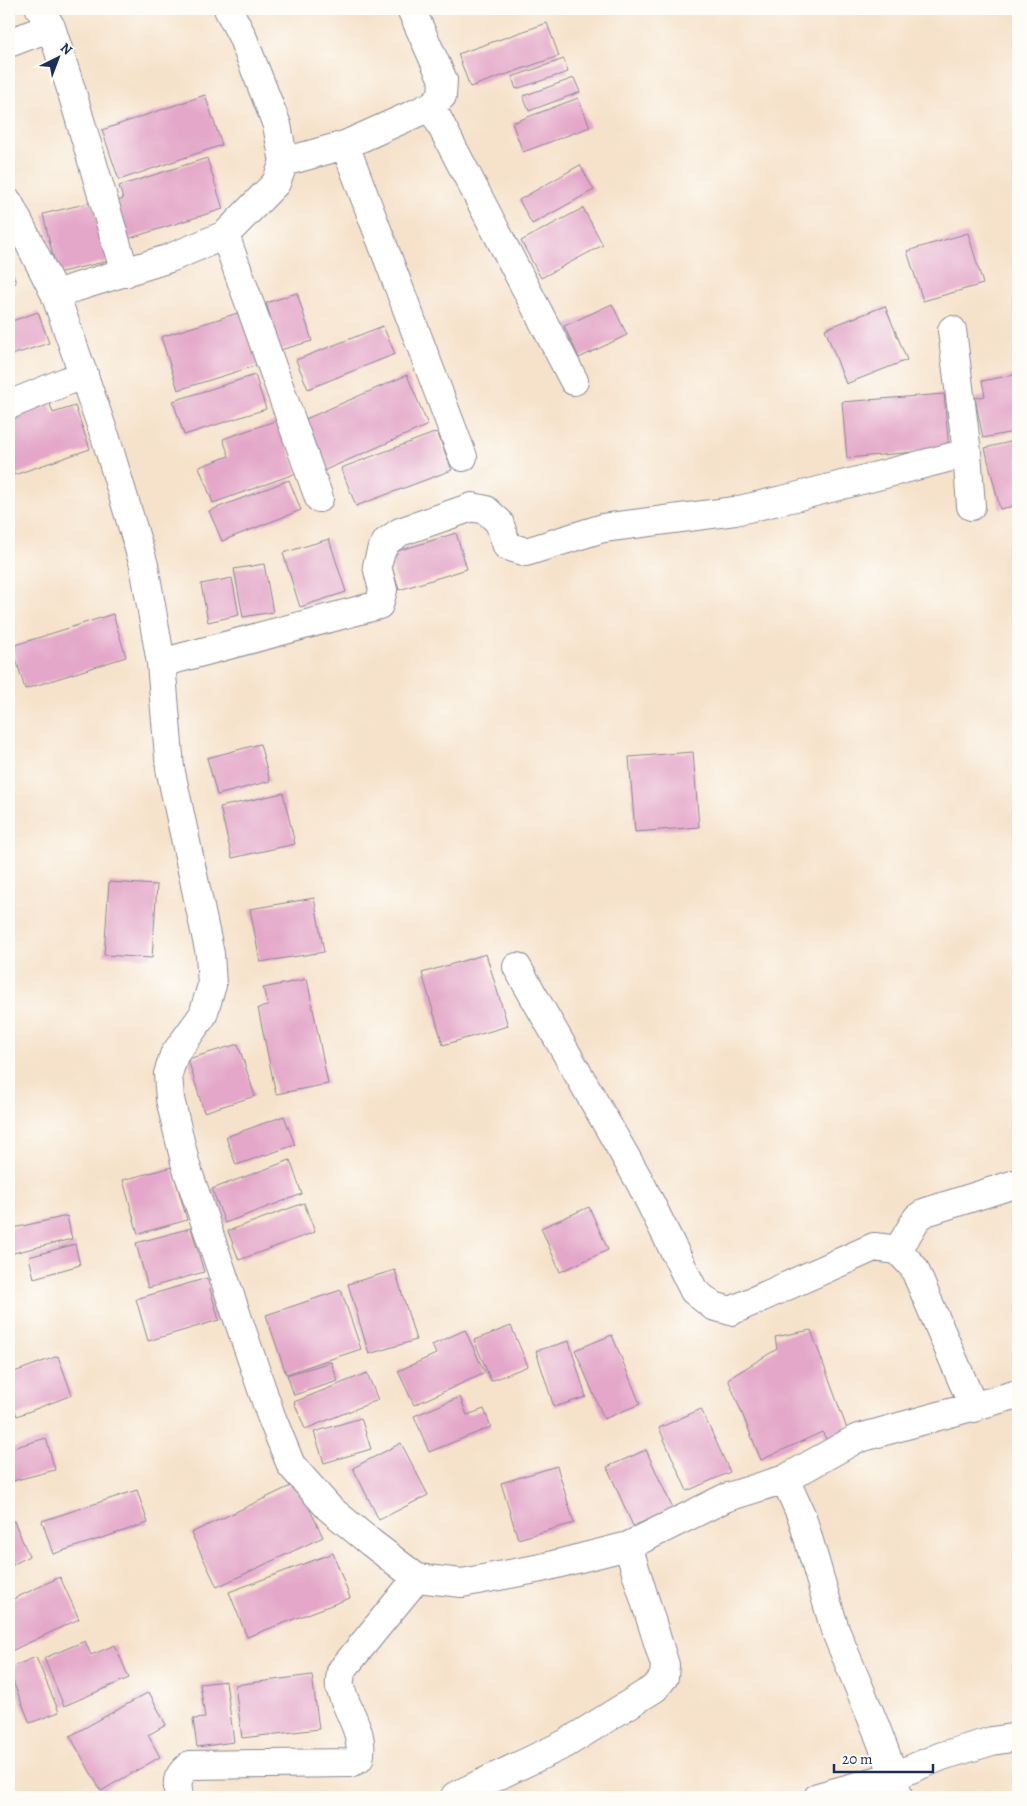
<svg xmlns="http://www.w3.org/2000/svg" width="1027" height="1806" font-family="Alegreya,serif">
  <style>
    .building { fill: #e4a7c9 }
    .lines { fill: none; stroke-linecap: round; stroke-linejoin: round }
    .minor-casing { stroke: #888894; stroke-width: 30 }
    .minor { stroke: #fff; stroke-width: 28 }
  </style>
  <rect width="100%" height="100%" fill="#fdfcf7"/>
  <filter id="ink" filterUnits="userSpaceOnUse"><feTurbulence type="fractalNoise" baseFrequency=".02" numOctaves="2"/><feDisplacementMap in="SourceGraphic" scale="10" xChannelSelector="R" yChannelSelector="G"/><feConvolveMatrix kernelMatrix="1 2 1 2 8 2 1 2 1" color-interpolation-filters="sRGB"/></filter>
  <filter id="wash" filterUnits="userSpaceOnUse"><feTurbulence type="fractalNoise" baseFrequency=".0096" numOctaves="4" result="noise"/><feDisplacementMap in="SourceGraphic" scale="20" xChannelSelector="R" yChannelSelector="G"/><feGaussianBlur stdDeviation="1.12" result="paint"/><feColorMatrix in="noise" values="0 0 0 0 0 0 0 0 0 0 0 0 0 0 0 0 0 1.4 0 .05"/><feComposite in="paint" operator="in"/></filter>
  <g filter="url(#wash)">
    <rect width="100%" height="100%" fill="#f6e2ca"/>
    <g id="blocks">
      <!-- building -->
      <path class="building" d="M547,23l12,33 -89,31 -12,-33z
        M564,59l4,13 -52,17 -4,-12z
        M574,78l6,14 -51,19 -6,-15z
        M205,95l17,50 -103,35 -17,-50z
        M578,98l12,29 -67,25 -11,-29z
        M207,158l16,51 -96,30 -12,-37 8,-3 -4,-13z
        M580,165l14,25 -62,34 -13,-24z
        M93,202l15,59 -51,12 -14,-59z
        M583,208l20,37 -62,33 -20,-37z
        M968,233l15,51 -60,17 -16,-50z
        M9,263l7,20 -7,2z
        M297,293l15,48 -32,9 -14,-47z
        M612,304l15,31 -48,23 -15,-32z
        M885,306l22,54 -61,24 -21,-55z
        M244,311l17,53 -83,26 -17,-53z
        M38,312l11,31 -40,13v-34z
        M383,326l12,28 -87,35 -12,-29z
        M1018,374v57l-35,7 -8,-40 10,-2 -3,-15z
        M255,375l11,34 -82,26 -11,-34z
        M407,375l21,50 -105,46 -22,-50z
        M944,394l5,55 -102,9 -5,-56z
        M48,398l5,15 22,-7 15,43 -76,26 -5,-15v-49z
        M278,420l19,53 -84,30 -14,-36 30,-11 -6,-17z
        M437,432l15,38 -96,36 -15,-38z
        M1018,440v65l-18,4 -15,-61z
        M289,480l12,30 -79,31 -13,-30z
        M456,533l11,36 -68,21 -11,-36z
        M329,539l17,53 -46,15 -17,-54z
        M264,564l9,48 -30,5 -9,-48z
        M232,578l7,37 -31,7 -7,-38z
        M113,614l13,43 -101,32 -13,-43z
        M260,744l10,37 -53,14 -10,-37z
        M693,752l6,75 -64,5 -6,-75z
        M283,793l12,51 -63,14 -12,-51z
        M109,882l48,3 -5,73 -48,-3z
        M314,898l10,54 -64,10 -10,-53z
        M486,954l22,72 -65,19 -21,-72z
        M307,979l21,105 -52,10 -18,-86 10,-2 -5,-18z
        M238,1044l17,52 -51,16 -16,-53z
        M284,1116l11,29 -59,20 -10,-28z
        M290,1160l12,34 -77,29 -13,-34z
        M172,1167l15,53 -49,14 -15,-54z
        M304,1203l11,29 -76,28 -11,-29z
        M589,1207l19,43 -48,22 -19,-44z
        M67,1216l5,23 -63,15v-25z
        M191,1228l13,44 -56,16 -12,-45z
        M75,1244l5,21 -46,13 -5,-21z
        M395,1270l21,70 -47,14 -21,-70z
        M207,1278l12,42 -71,21 -12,-42z
        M341,1290l20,59 -75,25 -20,-59z
        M511,1326l17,40 -37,15 -17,-41z
        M465,1330l20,43 -71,32 -16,-34 38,-17 -4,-9z
        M811,1330l36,99 -20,11 -5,-8 -61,28 -33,-81 49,-30 -2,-12z
        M612,1335l28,69 -36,15 -29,-69z
        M569,1341l17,56 -32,10 -18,-56z
        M58,1356l14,39 -55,21 -8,-22v-20z
        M331,1362l7,19 -44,14 -7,-20z
        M367,1373l11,27 -73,29 -11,-27z
        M460,1397l7,18 17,-6 7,18 -62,25 -15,-36z
        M701,1409l29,63 -43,19 -28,-63z
        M361,1418l10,31 -47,14 -10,-31z
        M46,1438l9,32 -46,12v-33z
        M401,1443l27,52 -49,25 -26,-52z
        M646,1450l27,59 -40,17 -26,-59z
        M557,1466l17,57 -56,16 -17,-56z
        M297,1483l26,54 -106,50 -26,-54z
        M137,1490l11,33 -95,31 -11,-33z
        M14,1521l15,35 -20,11v-44z
        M333,1553l17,45 -103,39 -18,-45z
        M60,1577l19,42 -70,33v-51z
        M85,1641l6,14 24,-10 14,33 -65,28 -20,-48z
        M36,1657l23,55 -29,11 -21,-51v-4z
        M312,1675l7,54 -77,9 -7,-53z
        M226,1681l8,61 -37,5 -4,-28 12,-1 -5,-34z
        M149,1692l17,33 -18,10 12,22 -59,34 -31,-55z"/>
    </g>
  </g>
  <g filter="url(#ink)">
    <use href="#blocks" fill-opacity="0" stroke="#888894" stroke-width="1"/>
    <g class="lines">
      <defs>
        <path id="minor" d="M40,9l11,18 19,59 55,187
          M9,43l42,-16
          M431,106l143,275
          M345,145l118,312
          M284,162l61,-17 67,-30 19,-9 11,-10 1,-16 -32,-71
          M9,203l46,91 51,145 38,126 17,98 9,105 40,186 2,31 -9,30 -29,40 -6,19 2,25 16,67 85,250 20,49 38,43 41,34 47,36 45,5 79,-15 87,-22 97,-48 60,-19 71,-40 162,-45
          M225,235l94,263
          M55,294l115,-36 55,-23 51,-52 8,-21 -7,-37 -35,-89 -14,-27
          M952,330l15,123
          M9,405l75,-31
          M161,663l218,-58 4,-15 -6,-24 4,-15 6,-10 13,-9 72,-25 14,3 13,12 8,24 19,6 77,-24 132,-17 60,-14 172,-44 4,53
          M517,967l123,215 54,109 19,15 18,5 143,-64 24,3 16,18 60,140
          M898,1250l19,-32 9,-6 92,-29
          M785,1479l17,38 33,113 41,98 18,48 4,21
          M455,1796l110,-52 90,-56 9,-11 1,-12 -37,-119
          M179,1797c-3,-17 -2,-21 11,-32l160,-2 9,-4c7,-25 -13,-49 -19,-72 -1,-5 1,-11 1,-16l76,-93
          M818,1797l76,-21 48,-20 50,-15 26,-4"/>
      </defs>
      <!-- minor casing -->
      <use href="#minor" class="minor-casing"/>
      <!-- minor -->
      <use href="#minor" class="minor"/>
    </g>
  </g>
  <!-- margin -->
  <rect width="1027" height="1806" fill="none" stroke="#fdfcf7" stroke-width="30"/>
  <!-- north arrow -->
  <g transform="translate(58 58) rotate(42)" stroke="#fdfcf7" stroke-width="4" paint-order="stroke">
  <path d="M0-4L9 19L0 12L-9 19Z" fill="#1b2f5e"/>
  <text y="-8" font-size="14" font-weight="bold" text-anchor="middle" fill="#1b2f5e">N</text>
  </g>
  <!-- scale -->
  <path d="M834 1764v8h99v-8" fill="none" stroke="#1b2f5e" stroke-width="2.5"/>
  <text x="842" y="1764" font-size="15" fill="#1b2f5e" stroke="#fdfcf7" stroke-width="4" paint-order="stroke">20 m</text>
</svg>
